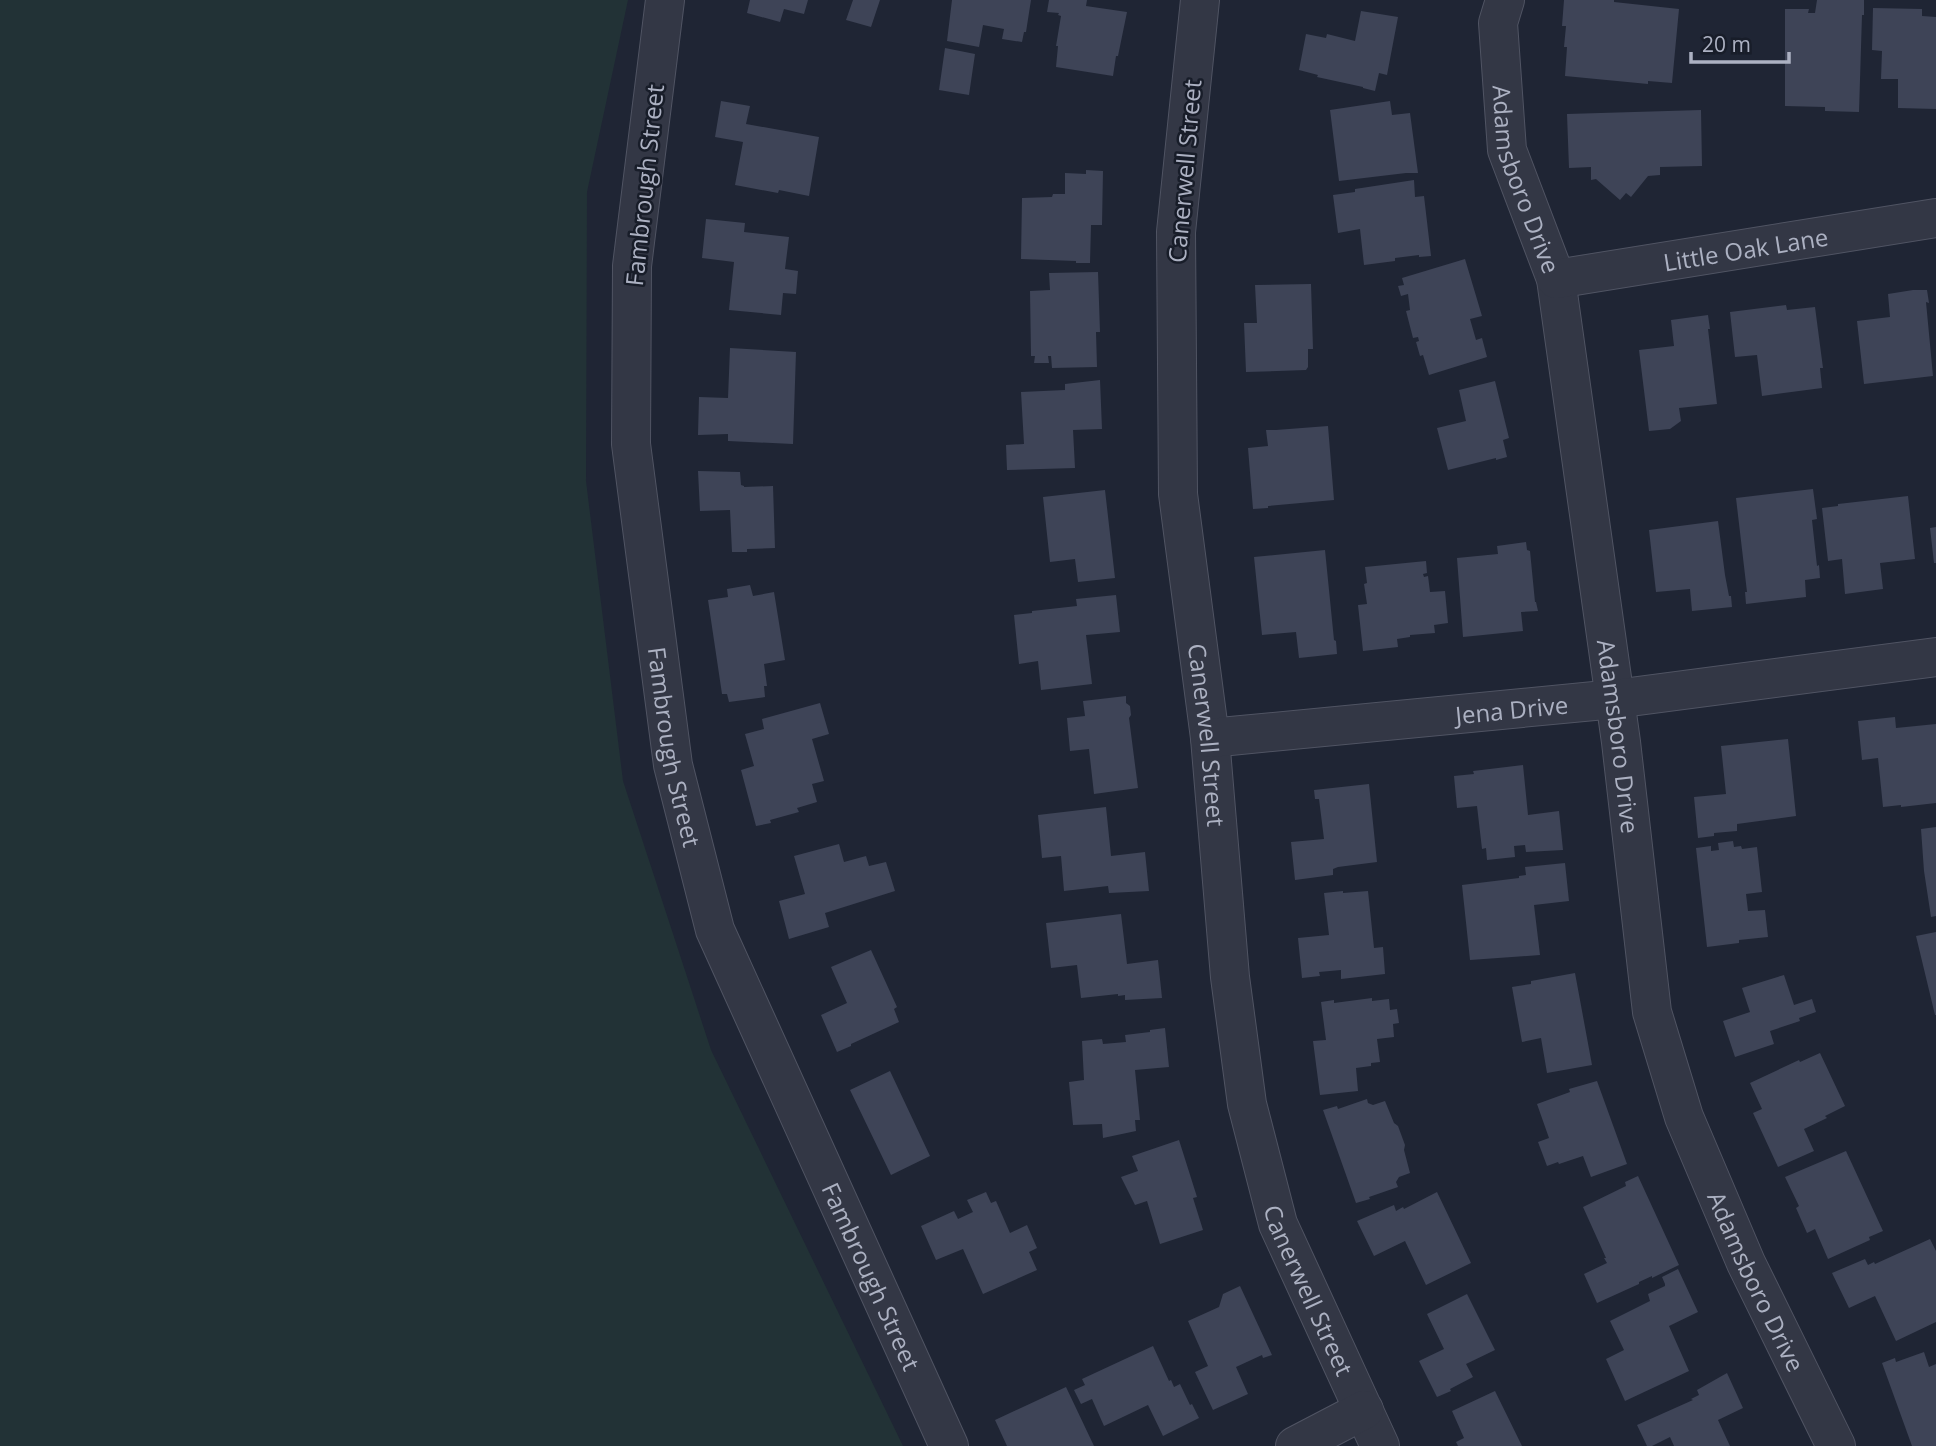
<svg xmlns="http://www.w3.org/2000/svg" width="1936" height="1446" font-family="'Open Sans',sans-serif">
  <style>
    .green { fill: #223236 }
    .building { fill: #3e4457 }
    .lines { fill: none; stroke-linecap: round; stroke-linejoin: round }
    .minor-casing { stroke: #505463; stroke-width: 40 }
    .minor { stroke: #333745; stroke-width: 38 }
    .labels { text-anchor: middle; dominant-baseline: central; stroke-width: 5; stroke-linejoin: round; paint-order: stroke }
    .street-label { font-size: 24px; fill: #acb1c2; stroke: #181d29 }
  </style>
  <rect width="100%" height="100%" fill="#1f2534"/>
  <!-- green -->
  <path class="green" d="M0,0h628l-41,192 -1,289 37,300 88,269 192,396h-903z"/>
  <!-- building -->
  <path class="building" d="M750,0h58l-4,14 -20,-5 -4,13 -33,-9z
    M853,0h27l-9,27 -25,-7z
    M952,0h79l-5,32h-2l-2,10 -20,-3 2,-10 -21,-4 -4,22 -32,-6z
    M1049,0h38l-1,6 41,6 -9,44h-2l-3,20 -57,-9 2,-21h-2l5,-30 -3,-1 1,-2 -12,-1z
    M1564,0h50v2l65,7 -7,74 -24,-2v3l-83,-8 2,-29h-3l2,-21h-4z
    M1817,0h47v15h-2l-3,97 -34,-1v-4l-40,-1v-97h24l-1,4h7z
    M1873,8l49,1v7l14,1v92l-38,-1v-29h-17l1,-28 -10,-1z
    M1361,11l37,6 -11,58 -8,-2 -4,18 -12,-3v-1l-46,-10 1,-2 -19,-5 7,-36 20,4 1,-4 28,7z
    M945,48l30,6 -6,41 -30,-5z
    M721,101l29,5 -4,18 73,13 -10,59 -30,-6 -1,3 -43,-8 8,-43 -28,-5z
    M1390,101l2,14 18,-2 8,60h-12l-67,8 -9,-71z
    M1701,110l1,56 -42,1v8l-12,1 -17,21 -5,-4 -6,7 -24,-21 -5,1v-13l-22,1 -2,-54z
    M1086,170l17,1 -1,54h-11l-1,38h-14v-2l-55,-2 1,-61 30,-1 1,-3h12v-21l21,1z
    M1414,180l1,17 9,-1 7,60 -12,1v-2l-24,3v3l-31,4 -4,-36 -22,4 -5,-38 22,-3v-3z
    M706,219l39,4 -1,9 45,5 -4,32 13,2 -2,23 -13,-1 -2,22 -52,-5 5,-48 -32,-4z
    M1465,259l17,57 -12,3 6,21 6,-2 5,19 -58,18 -6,-20 -3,1 -4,-14 3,-1 -1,-4 -5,1 -7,-27 4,-1 -2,-16 -7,2 -3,-10 6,-1 -2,-7z
    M1098,272l2,60h-4l1,35 -45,1 -1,-12h-3l1,7h-15l1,-7h-4l-1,-65 20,-1 -1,-17z
    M1311,284l2,65h-5v18l-2,3 -60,2 -2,-49h13l-2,-38z
    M1913,290h14l2,13 -3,-1 7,74 -69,8 -7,-63 33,-4 -2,-23z
    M1786,305l1,5 28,-3 8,61h-3l2,20 -60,8 -5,-41 -22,2 -5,-45z
    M1708,315l2,14h-2l9,75 -38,4 2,13 -11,8 -21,2 -10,-81 35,-4 -3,-26z
    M730,348l66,4 -3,92 -65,-3v-7l-30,1 1,-38 29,1z
    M1100,380l2,49 -29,1 2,38 -68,2 -1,-25 18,-1 -3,-52 44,-2v-6z
    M1495,381l14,57 -6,2 4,17 -11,3v-2l-48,12 -11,-42 29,-7 -7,-31z
    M1328,426l6,74 -66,6v2l-15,1 -5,-61 20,-2 -2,-16h10z
    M698,471l42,1 1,13 3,1v1l29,-1 2,62 -28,1v3h-15l-2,-42 -30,1z
    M1813,489l4,30 -5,1 5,46 2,-1 1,13 -15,2 1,17 -60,7 -1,-12h2l-11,-94z
    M1105,490l10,88 -37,4 -3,-23 -25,3 -7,-65z
    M1908,496l7,63 -35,4 3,26 -38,5 -3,-35 -14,2 -6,-53 16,-2v-2z
    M1718,521l7,54 4,21h2l1,11 -40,4 -2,-22 -34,3 -7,-62z
    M1936,527v36h-2l-4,-35z
    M1526,542l1,8 3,1 5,51h1l2,9 -17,1 2,19 -60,6 -6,-79 41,-4 -1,-8z
    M1325,550l9,90 2,1 1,13 -38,4 -3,-26 -34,3 -8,-78z
    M1426,561l1,12 -4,1 1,3 4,-1 2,16 15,-1 3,32 -14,2 1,8 -25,2v2l-13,2 1,8 -35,4 -5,-46 9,-1 -3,-20 3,-1 -2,-16z
    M750,585l3,11 21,-4 11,68 -21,4 3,22h-3l1,11 -36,5 -2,-8h-5l-14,-94 20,-3 -1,-8z
    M1116,595l4,37 -34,3 6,49 -51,6 -3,-29 -19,3 -5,-49 18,-2v-2l45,-5 -1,-7z
    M1126,696v7l4,3 1,9 -2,3 9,70 -44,6 -5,-45 -19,2 -3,-33 18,-2 -2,-15z
    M820,703l9,31 -17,5 12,42 -12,3 5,18 -20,6 2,4 -29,8 1,3 -15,3 -15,-56 13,-4 -9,-32 19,-5 -2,-10z
    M1895,717l1,11 40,-4v79l-35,4v-2l-18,2 -5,-49 -16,2 -4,-39z
    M1788,739l8,77 -59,8v7l-23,2v3l-16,2 -4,-41 32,-3 -5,-48z
    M1523,765l5,50 31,-4 4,39 -37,2 -1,-7 -11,1 1,11 -28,3 -1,-12 -4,1 -5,-43 -20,2 -3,-32 20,-2 -1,-3z
    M1369,784l8,78 -39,5 -5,2v6l-38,5 -4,-38 33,-3 -5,-40h-4l-1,-9z
    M1106,807l5,49 34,-4 4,39 -40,2 -1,-7 -44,5 -3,-35 -19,2 -4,-43z
    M1936,827v89l-5,1 -7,-46 -3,-42z
    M1733,841l1,6 7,-1 1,3 15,-2 5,45 -16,2 2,17 17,-1 3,27 -29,3v3l-32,4 -11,-99 15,-2v5l8,-1 -1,-7z
    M839,844l5,18 22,-6 3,10 17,-4 9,29 -70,22 4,14 -40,12 -10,-38 26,-7 -11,-38z
    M1565,863l4,38 -35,4 6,50 -70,5 -8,-75 57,-7v-2l7,-1 -1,-8z
    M1343,891v2l25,-2 6,57 9,-1 2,27 -44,5v-9l-22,2 1,4 -18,2 -4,-40 31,-3 -5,-42z
    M1121,914l6,50 31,-4 4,38 -37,2v-5l-7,1v-2l-37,4 -4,-33 -26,3 -5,-45z
    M1936,932v83h-1l-19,-79z
    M871,950l26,57 -3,2 5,13 -48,22v2l-14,6 -16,-37 26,-12 -16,-36z
    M1575,973l17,92 -45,8 -6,-35 -19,4 -10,-55 19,-3v-3z
    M1784,975l10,30 18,-6 4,13 -17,6 1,3 -30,10 4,13 -39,13 -12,-36 27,-9 -8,-24z
    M1372,998v3l17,-2 1,11 7,-1 2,14 -6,1 1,13 -17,2 3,23 -9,1v3l-15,2 2,23 -38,4 -7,-54 13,-1 -5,-38 13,-2v3z
    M1165,1028l4,39 -34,3 5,50h-5l1,11 -33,7 -1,-14 -29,1 -4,-43 15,-2 -2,-39 20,-2 1,5 23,-2 -1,-7 25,-3v-2z
    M1820,1053l25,53 -20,10 2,2 -23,11 10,22 -36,16 -25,-54 9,-4 -12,-26 49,-23 1,2z
    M890,1071l40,85 -39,19 -41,-85z
    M1597,1081l30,83 -36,13 -8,-21 -24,8 -1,-2 -11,4 -9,-24 11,-4 -12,-34 33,-12 -1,-3z
    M1367,1099l1,4 5,2 12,-4 9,22 4,3 7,19 -1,5 6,23 -11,4 -3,5 2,5 -29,10 1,2 -14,4 -33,-93 14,-4 1,3z
    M1179,1140l18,57 -4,1 10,32 -43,14 -13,-43 -12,4 -14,-28 17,-6 -6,-15z
    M1846,1151l37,80 -14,6 1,3 -42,19 -13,-30 -8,4 -11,-25 3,-2 -14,-29z
    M1638,1176l41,89 -27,13v-2l-13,6v2l-42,19 -13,-29 23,-11 -3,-5h2l-23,-51 43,-21 -1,-4z
    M986,1192l5,11 5,-2 14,32 17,-8 10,23 -8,4 8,18 -54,24 -20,-45 -27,11 -15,-34 33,-15 4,8 15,-7 -6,-12z
    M1437,1192l34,71 -45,22 -21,-44 -31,15 -17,-35 37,-16 2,6 7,-4 1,2z
    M1930,1239l6,12v71l-40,19 -21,-45 -26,12 -17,-35 33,-14 3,6 6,-3 1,2z
    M1678,1269l20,43 -29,14 20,45 -64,30 -19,-42 18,-9 -14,-29 40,-20 -2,-7 17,-8v-2l-3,-7z
    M1240,1286l32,69 -9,3 -1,-3 -26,12 12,27 -35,16 -18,-38 13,-6 -20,-45 31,-14 4,-13z
    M1467,1294l28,56 -29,14 7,13 -23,12 1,2 -14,6 -18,-36 25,-12 -17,-35z
    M1153,1346l16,35 2,-1 3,7 6,-3 10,21 2,-1 7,14 -36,18 -15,-31 -44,21 -12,-27 -11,5 -7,-14 11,-5 -3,-6z
    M1924,1352l5,15 7,-3v82h-24l-30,-83 13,-5 1,4z
    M1727,1373l16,35 -25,12 12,26h-56l-4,-9 -18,9h-5l-10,-21 56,-25 -2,-1 8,-4 -2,-5z
    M1066,1387l28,59h-87l-12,-26z
    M1495,1391l27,55h-64l-2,-4 8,-4 -12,-27z"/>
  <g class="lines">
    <defs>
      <g id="minor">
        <path id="s1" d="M665,0l-33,266 -1,178 42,321 42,165 234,516"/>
        <path id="s2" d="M1200,0l-24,232 2,262 32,244 20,239 17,127 31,120 102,222"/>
        <path id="s3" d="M1505,0l-7,23 9,127 49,129 65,463 31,270 32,105 62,146 90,183"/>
        <path id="s4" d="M1556,279l380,-61"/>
        <path id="s5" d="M1210,738l405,-39 321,-42"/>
        <path d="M1295,1446l69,-36"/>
      </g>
    </defs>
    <!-- minor casing -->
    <use href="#minor" class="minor-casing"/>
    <!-- minor -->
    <use href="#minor" class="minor"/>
  </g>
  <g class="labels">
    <!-- street labels -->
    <g class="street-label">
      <text transform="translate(1184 171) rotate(-85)">Canerwell Street</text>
      <text stroke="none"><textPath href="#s3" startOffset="184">Adamsboro Drive</textPath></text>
      <text transform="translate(644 185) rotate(-84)">Fambrough Street</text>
      <text stroke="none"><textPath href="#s4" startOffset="192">Little Oak Lane</textPath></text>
      <text stroke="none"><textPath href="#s5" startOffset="303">Jena Drive</textPath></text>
      <text stroke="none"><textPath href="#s2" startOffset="738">Canerwell Street</textPath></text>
      <text stroke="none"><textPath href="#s3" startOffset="751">Adamsboro Drive</textPath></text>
      <text stroke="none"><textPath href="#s1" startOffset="752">Fambrough Street</textPath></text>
      <text stroke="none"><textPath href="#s1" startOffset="1320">Fambrough Street</textPath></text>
      <text stroke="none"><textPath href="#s3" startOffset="1318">Adamsboro Drive</textPath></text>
      <text stroke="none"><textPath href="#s2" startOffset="1306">Canerwell Street</textPath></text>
    </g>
  </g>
  <!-- scale -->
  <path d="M1691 52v10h98v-10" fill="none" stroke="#acb1c2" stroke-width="3.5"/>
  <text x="1702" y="52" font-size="21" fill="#acb1c2" stroke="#181d29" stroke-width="5" paint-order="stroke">20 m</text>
</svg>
